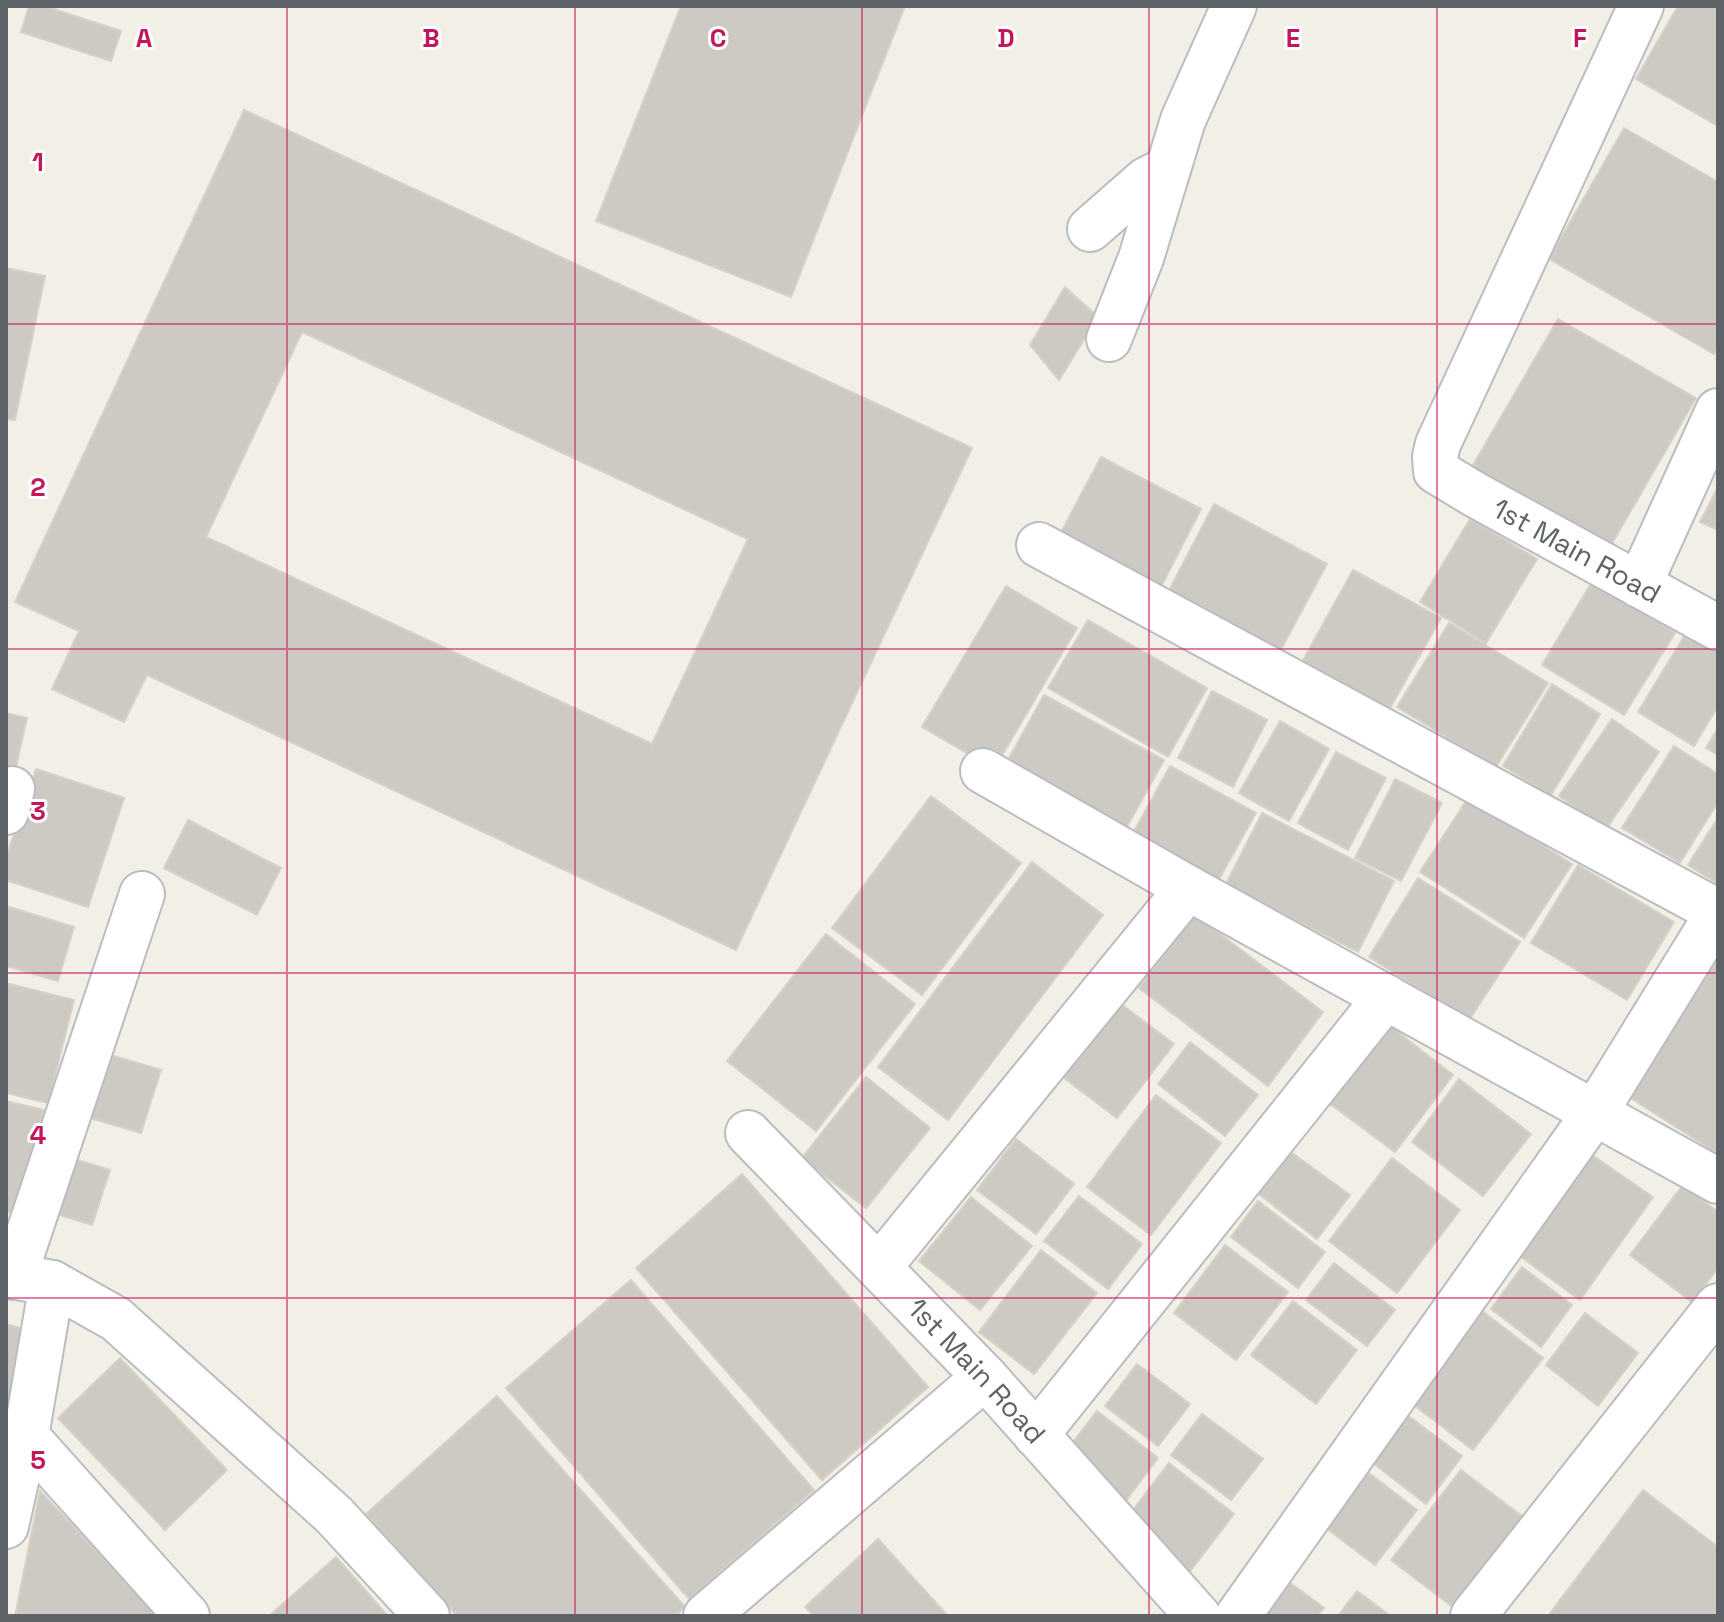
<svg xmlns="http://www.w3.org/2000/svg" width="1724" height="1622" font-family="'Space Grotesk',sans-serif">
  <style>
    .building { fill: #cdcac4; stroke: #d7d1c5; stroke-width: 2; fill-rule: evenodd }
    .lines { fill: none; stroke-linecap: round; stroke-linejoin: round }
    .street-casing { stroke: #b9bdc1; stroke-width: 48 }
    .street { stroke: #fff; stroke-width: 44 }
    .grid { fill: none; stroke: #c2185b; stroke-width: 2; stroke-opacity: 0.55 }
    .labels { text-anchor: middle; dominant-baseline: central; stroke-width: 6; stroke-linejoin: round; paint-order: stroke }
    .street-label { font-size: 28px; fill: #5e6368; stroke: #fff }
    .grid-label { font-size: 26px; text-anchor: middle; font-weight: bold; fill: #c2185b; stroke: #fff; stroke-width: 6; stroke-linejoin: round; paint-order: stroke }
  </style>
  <rect width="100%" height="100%" fill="#f2efe7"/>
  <!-- building -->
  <path class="building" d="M29,6h15l77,25 -10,30 -90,-29z
    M681,6h224l-114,291 -195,-76z
    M1678,6h40v120l-82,-47z
    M244,110l728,338 -236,502 -589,-275 -23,47 -72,-33 27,-58 -64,-29zM302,332l446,207 -96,205 -446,-207z
    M1624,128l94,54v165l-4,7 -165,-95z
    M6,268l39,8 -30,144 -9,-1z
    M1065,287l33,30 -39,63 -29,-35z
    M1558,319l138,79 -86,149 -138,-80z
    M1101,457l100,52 -42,82 -101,-53z
    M1718,487v43l-18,-8z
    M1214,504l113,60 -50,93 -112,-59z
    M1470,519l67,40 -51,84 -66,-41z
    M1353,570l88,48 -52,92 -87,-48z
    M1592,582l83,51 -51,82 -82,-50z
    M1006,586l71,42 -83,141 -72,-42z
    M1088,620l119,68 -39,69 -120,-69z
    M1449,623l99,60 -52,84 -99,-60z
    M1686,633l32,19v54l-24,40 -56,-34z
    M1552,684l48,30 -49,81 -48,-29z
    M1212,691l55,29 -34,67 -55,-29z
    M1044,695l120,65 -41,74 -120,-65z
    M6,713l21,5 -13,57 -8,-2z
    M1612,719l47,33 -53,77 -47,-33z
    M1280,721l49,28 -40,72 -50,-28z
    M1718,728v27l-12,-7z
    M1674,746l44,28v28l-38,61 -58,-35z
    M1336,752l50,26 -38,72 -50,-27z
    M1170,766l86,47 -38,68 -85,-48z
    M36,769l88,29 -36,109 -82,-27v-22z
    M1395,779l47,24 -41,78 -46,-23z
    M931,796l90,67 -99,132 -90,-67z
    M1468,798l104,66 -48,74 -104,-66z
    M1262,813l132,68 -36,71 -132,-68z
    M1718,818v66l-30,-19z
    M188,820l93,48 -24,47 -93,-47z
    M1032,862l71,53 -155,205 -70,-53z
    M1578,865l96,57 -47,78 -96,-57z
    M1418,878l102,64 -51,78 -100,-63z
    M6,906l68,21 -16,54 -52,-15z
    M1195,915l128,97 -55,74 -129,-98z
    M826,934l89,70 -99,127 -89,-70z
    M1718,959v195l-89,-57z
    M6,983l68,17 -26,103 -42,-10z
    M1121,1004l53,40 -57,74 -53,-40z
    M1385,1022l68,53 -58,77 -70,-52z
    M1190,1042l68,53 -33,41 -67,-52z
    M104,1053l57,17 -20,63 -57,-17z
    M866,1077l64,51 -64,80 -64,-50z
    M1459,1079l72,55 -48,62 -71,-54z
    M1156,1095l65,48 -70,92 -64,-48z
    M6,1101l38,9 -26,104 -12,-3z
    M1016,1139l58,45 -38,50 -59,-44z
    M1288,1150l62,45 -33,44 -61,-47z
    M1589,1153l64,44 -73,103 -63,-46z
    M58,1154l52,16 -18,55 -51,-16z
    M1392,1158l68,52 -63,83 -68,-52z
    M742,1174l186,213 -106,93 -186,-212z
    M1683,1185l35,27v56l-26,34 -62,-47z
    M1079,1196l63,48 -34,45 -64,-48z
    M971,1197l61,49 -52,64 -61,-49z
    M1258,1201l67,51 -27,36 -67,-51z
    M1225,1245l63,47 -52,68 -62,-47z
    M1041,1250l56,43 -63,81 -55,-42z
    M1334,1263l61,47 -28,36 -61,-46z
    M1522,1267l50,38 -31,42 -50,-38z
    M631,1280l183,210 -125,109 -183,-211z
    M1293,1301l64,49 -41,54 -65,-49z
    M1481,1310l62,48 -70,92 -63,-48z
    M1585,1313l53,40 -40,53 -52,-41z
    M6,1324l33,10 -23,72 -10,-3z
    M120,1358l107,112 -62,60 -107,-112z
    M1137,1364l53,40 -32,42 -53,-40z
    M497,1396l188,211 -10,9h-218l-91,-102z
    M1097,1411l61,47 -36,48 -62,-47z
    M1403,1412l59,44 -36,48 -58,-45z
    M1202,1414l61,45 -32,41 -60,-45z
    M1169,1463l65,51 -46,60 -65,-51z
    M1356,1463l61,47 -42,55 -61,-46z
    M1461,1470l62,47 -70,90 -62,-47z
    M1643,1490l75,57v69h-170z
    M40,1491l117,125h-142z
    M878,1539l70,77h-134l-9,-9z
    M336,1557l52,59h-119z
    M1274,1571l50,37 -7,8h-77z
    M1357,1591l34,25h-53z"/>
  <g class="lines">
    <defs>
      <g id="street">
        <path id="s1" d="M1641,6l-203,438 -3,13 1,14 38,23 244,134"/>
        <path d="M1090,229l56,-49 22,-11"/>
        <path d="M1109,339l32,-81 42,-138 51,-114"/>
        <path d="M1039,545l679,367"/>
        <path d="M1639,585l79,-174"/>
        <path d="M983,771l205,117 530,293"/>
        <path d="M6,812l6,-23"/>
        <path id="s2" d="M748,1133l237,244 213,239"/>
        <path d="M879,1267l309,-379"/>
        <path d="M6,1275l46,8 64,36 218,196 93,101"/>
        <path d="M14,1277l128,-383"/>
        <path d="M1036,1435l350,-438"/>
        <path d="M26,1436l161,180"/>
        <path d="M6,1526l20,-90 26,-153"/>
        <path d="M706,1616l279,-239"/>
        <path d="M1238,1616l356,-502 124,-201"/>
        <path d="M1473,1616l245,-310"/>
      </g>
    </defs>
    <!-- street casing -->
    <use href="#street" class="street-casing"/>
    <!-- street -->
    <use href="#street" class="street"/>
  </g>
  <!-- grid -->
  <path class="grid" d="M287,6v1610M575,6v1610M862,6v1610M1149,6v1610M1437,6v1610M6,324h1712M6,649h1712M6,973h1712M6,1298h1712"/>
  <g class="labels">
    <!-- street labels -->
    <g class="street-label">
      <text stroke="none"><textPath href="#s1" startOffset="672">1st Main Road</textPath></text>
      <text stroke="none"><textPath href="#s2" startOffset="330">1st Main Road</textPath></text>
    </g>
  </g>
  <g class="grid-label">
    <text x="144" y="47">A</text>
    <text x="431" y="47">B</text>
    <text x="718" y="47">C</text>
    <text x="1006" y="47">D</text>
    <text x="1293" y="47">E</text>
    <text x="1580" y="47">F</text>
    <text x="38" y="171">1</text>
    <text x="38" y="496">2</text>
    <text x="38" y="820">3</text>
    <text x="38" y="1144">4</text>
    <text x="38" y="1469">5</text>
  </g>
  <!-- border -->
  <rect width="1724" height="1622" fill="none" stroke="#5e6368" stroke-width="16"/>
</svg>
